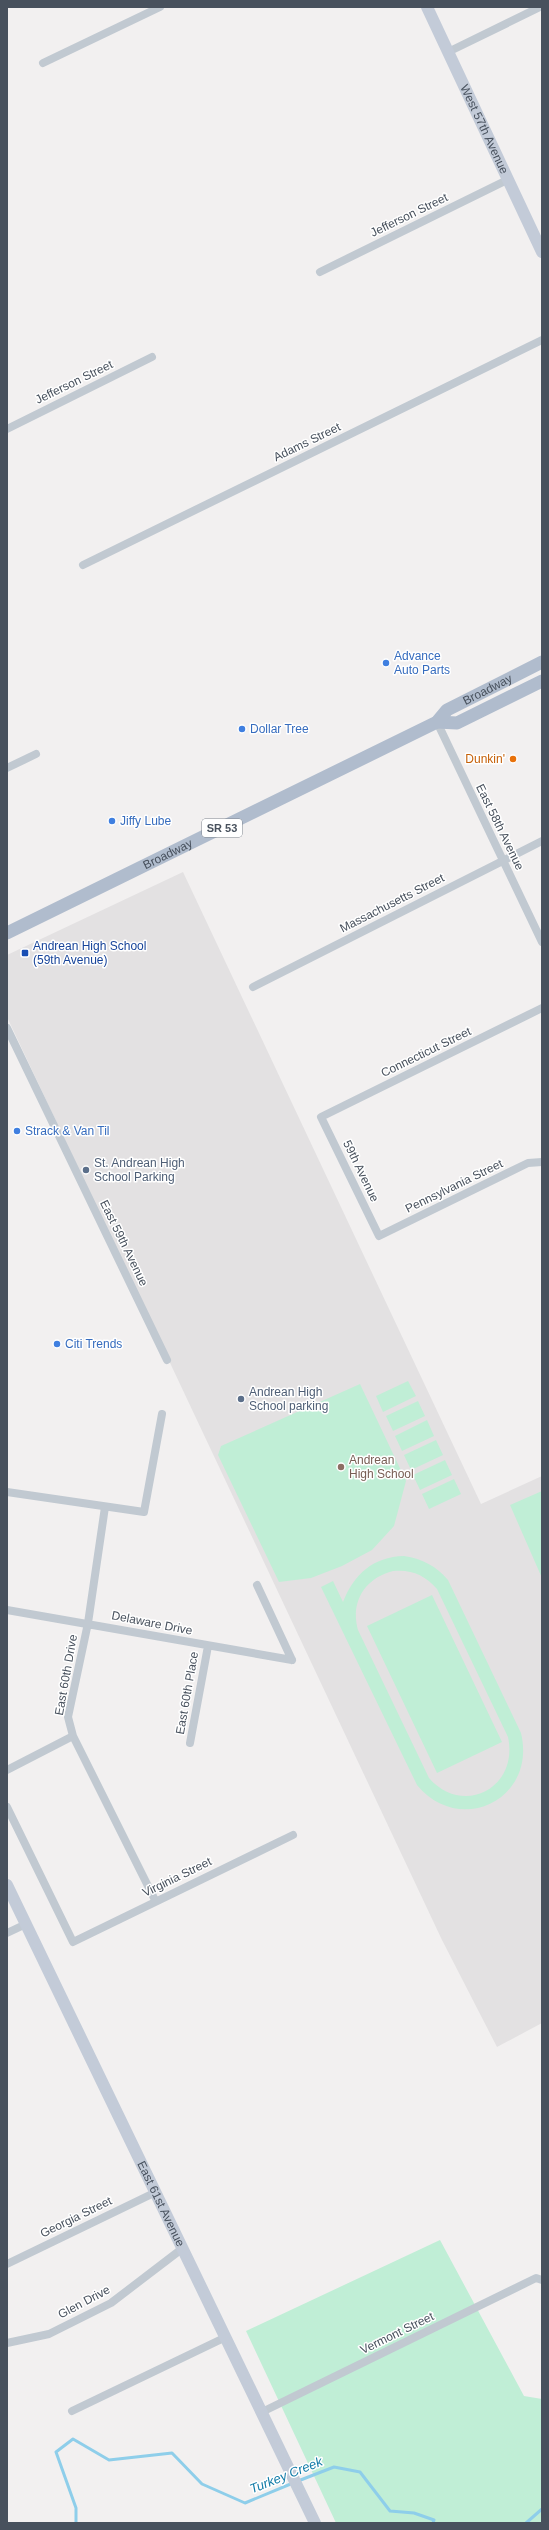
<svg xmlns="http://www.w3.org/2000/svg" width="549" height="2530" font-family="Arial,sans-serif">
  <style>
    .education { fill: #e3e1e2 }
    .green { fill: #c0eed6; fill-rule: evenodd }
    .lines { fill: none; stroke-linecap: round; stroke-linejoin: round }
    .stream { stroke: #8eceea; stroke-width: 3 }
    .street { stroke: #c1c9d1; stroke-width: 8 }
    .secondary { stroke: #c3cbd8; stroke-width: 12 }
    .primary { stroke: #b0bccd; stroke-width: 13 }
    .shop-dot { fill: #3f7fe0; stroke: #fff; stroke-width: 1.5 }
    .food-dot { fill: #e8710a; stroke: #fff; stroke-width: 1.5 }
    .transit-dot { fill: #1a4fb4; stroke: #fff; stroke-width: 1.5 }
    .service-dot { fill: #5c6f8a; stroke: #fff; stroke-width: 1.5 }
    .education-dot { fill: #8d6e63; stroke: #fff; stroke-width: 1.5 }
    .labels { text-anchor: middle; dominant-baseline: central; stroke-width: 3; stroke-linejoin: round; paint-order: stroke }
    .shield { fill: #fff; stroke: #7f858e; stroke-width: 1 }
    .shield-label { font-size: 11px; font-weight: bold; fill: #48515d }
    .street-label { font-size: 12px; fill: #48515d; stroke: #fff }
    .shop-label { font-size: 12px; fill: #366cbe; stroke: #fff; text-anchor: start }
    .food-label { font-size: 12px; fill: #c56008; stroke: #fff; text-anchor: end }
    .transit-label { font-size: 12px; fill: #164399; stroke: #fff; text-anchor: start }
    .service-label { font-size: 12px; fill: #4e5e75; stroke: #fff; text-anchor: start }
    .education-label { font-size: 12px; fill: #785e54; stroke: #fff; text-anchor: start }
    .water-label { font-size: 13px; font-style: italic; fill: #107aa7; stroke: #fff }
  </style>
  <rect width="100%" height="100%" fill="#f2f0f0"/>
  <!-- education -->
  <path class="education" d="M183,872l298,632 61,-28v547l-45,24 -55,-107 -435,-923v-62z"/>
  <!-- green -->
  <path class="green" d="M408,1381l8,15 -33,16 -7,-16z
    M360,1384l46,97 -12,45 -22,24 -30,16 -31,12 -32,4 -61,-127 3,-9z
    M418,1401l7,15 -32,15 -7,-15z
    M427,1420l7,16 -32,15 -7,-15z
    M436,1440l7,15 -32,15 -7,-15z
    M445,1460l7,15 -32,15 -7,-15z
    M454,1479l7,15 -32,15 -7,-15z
    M542,1491v87l-32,-73z
    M404,1556c19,3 32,10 44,24l73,153c16,66 -61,104 -104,52l-96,-198 12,-6 10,21c11,-28 30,-45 61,-46zM393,1571c18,-2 32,4 44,18l71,148c11,51 -45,80 -79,41l-71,-148c-8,-28 7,-52 35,-59z
    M432,1595l70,147 -65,31 -70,-147z
    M440,2240l84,156 18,3v124h-206l-90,-192z"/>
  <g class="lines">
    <!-- stream -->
    <path class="stream" d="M298,2481l36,-14 26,5 30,39 24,2 20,7 -1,3
      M76,2523v-15l-20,-56 17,-13 36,21 63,-7 30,31 43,19 48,-20
      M526,2523l16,-14"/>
    <!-- street -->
    <path class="street" d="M448,52l92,-45
      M43,63l117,-56
      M320,272l189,-93
      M7,429l145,-72
      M83,565l459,-225
      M437,722l105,220
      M7,768l29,-14
      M253,987l289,-146
      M542,1008l-221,109 58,119 149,-73 14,-1
      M7,1028l160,332
      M7,1492l137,20 18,-98
      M105,1507l-17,116 -20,94 5,19 82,164
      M257,1585l35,75
      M7,1610l285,50
      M190,1743l18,-97
      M7,1770l66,-34
      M7,1807l66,135 220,-107
      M7,1933l19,-9
      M7,2264l149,-72
      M7,2343l42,-9 62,-31 72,-55
      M72,2411l154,-74
      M262,2412l274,-134 6,2"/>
    <!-- secondary -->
    <g class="secondary">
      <path id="s1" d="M427,7l115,245"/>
      <path id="s2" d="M7,1885l308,638"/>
    </g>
    <!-- primary -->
    <g class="primary">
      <path d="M437,722l20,1 85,-42"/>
      <path id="s3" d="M7,933l430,-211 10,-12 95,-48"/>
    </g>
  </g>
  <!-- markers -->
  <g class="shop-dot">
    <circle cx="386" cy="663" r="4"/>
    <circle cx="242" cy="729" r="4"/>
    <circle cx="112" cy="821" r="4"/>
    <circle cx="17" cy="1131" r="4"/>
    <circle cx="57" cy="1344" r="4"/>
  </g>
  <circle class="food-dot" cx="513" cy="759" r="4"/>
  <rect class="transit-dot" x="21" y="949" width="8" height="8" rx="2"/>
  <g class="service-dot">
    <circle cx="86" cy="1170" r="4"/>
    <circle cx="241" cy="1399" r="4"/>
  </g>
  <circle class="education-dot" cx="341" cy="1467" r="4"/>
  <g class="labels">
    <!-- shield labels -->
    <rect class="shield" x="202" y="819" width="40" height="18" rx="3"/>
    <g class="shield-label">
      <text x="222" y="828">SR 53</text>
    </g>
    <!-- street labels -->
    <g class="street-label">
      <text stroke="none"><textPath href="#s1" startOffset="135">West 57th Avenue</textPath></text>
      <text transform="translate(409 215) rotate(-26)">Jefferson Street</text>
      <text transform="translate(74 382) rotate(-26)">Jefferson Street</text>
      <text transform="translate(307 442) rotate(-26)">Adams Street</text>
      <text stroke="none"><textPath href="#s3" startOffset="540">Broadway</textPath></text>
      <text transform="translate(500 827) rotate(64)">East 58th Avenue</text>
      <text stroke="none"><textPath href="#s3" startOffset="179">Broadway</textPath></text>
      <text transform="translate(392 903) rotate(-27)">Massachusetts Street</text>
      <text transform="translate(426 1052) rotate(-26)">Connecticut Street</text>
      <text transform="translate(361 1171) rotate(64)">59th Avenue</text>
      <text transform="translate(454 1186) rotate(-26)">Pennsylvania Street</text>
      <text transform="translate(124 1243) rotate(64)">East 59th Avenue</text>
      <text transform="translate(152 1623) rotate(11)">Delaware Drive</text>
      <text transform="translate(66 1675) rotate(-80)">East 60th Drive</text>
      <text transform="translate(187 1693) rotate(-80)">East 60th Place</text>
      <text transform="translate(177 1877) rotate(-26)">Virginia Street</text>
      <text stroke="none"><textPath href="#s2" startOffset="354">East 61st Avenue</textPath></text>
      <text transform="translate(76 2217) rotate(-26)">Georgia Street</text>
      <text transform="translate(84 2302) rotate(-28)">Glen Drive</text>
      <text transform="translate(397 2333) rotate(-26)">Vermont Street</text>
    </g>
    <!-- shop labels -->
    <g class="shop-label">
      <text x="394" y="656">Advance<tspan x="394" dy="14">Auto Parts</tspan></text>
      <text x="250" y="729">Dollar Tree</text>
      <text x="120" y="821">Jiffy Lube</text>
      <text x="25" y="1131">Strack &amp; Van Til</text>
      <text x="65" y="1344">Citi Trends</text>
    </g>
    <!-- food labels -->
    <g class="food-label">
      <text x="505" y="759">Dunkin'</text>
    </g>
    <!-- transit labels -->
    <g class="transit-label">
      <text x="33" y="946">Andrean High School<tspan x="33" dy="14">(59th Avenue)</tspan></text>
    </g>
    <!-- service labels -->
    <g class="service-label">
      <text x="94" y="1163">St. Andrean High<tspan x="94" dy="14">School Parking</tspan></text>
      <text x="249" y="1392">Andrean High<tspan x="249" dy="14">School parking</tspan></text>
    </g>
    <!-- education labels -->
    <g class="education-label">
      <text x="349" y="1460">Andrean<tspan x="349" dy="14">High School</tspan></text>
    </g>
    <!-- water labels -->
    <g class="water-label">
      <text transform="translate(286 2475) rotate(-22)">Turkey Creek</text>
    </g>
  </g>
  <!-- border -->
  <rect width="549" height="2530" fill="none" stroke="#48515d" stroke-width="16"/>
</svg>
